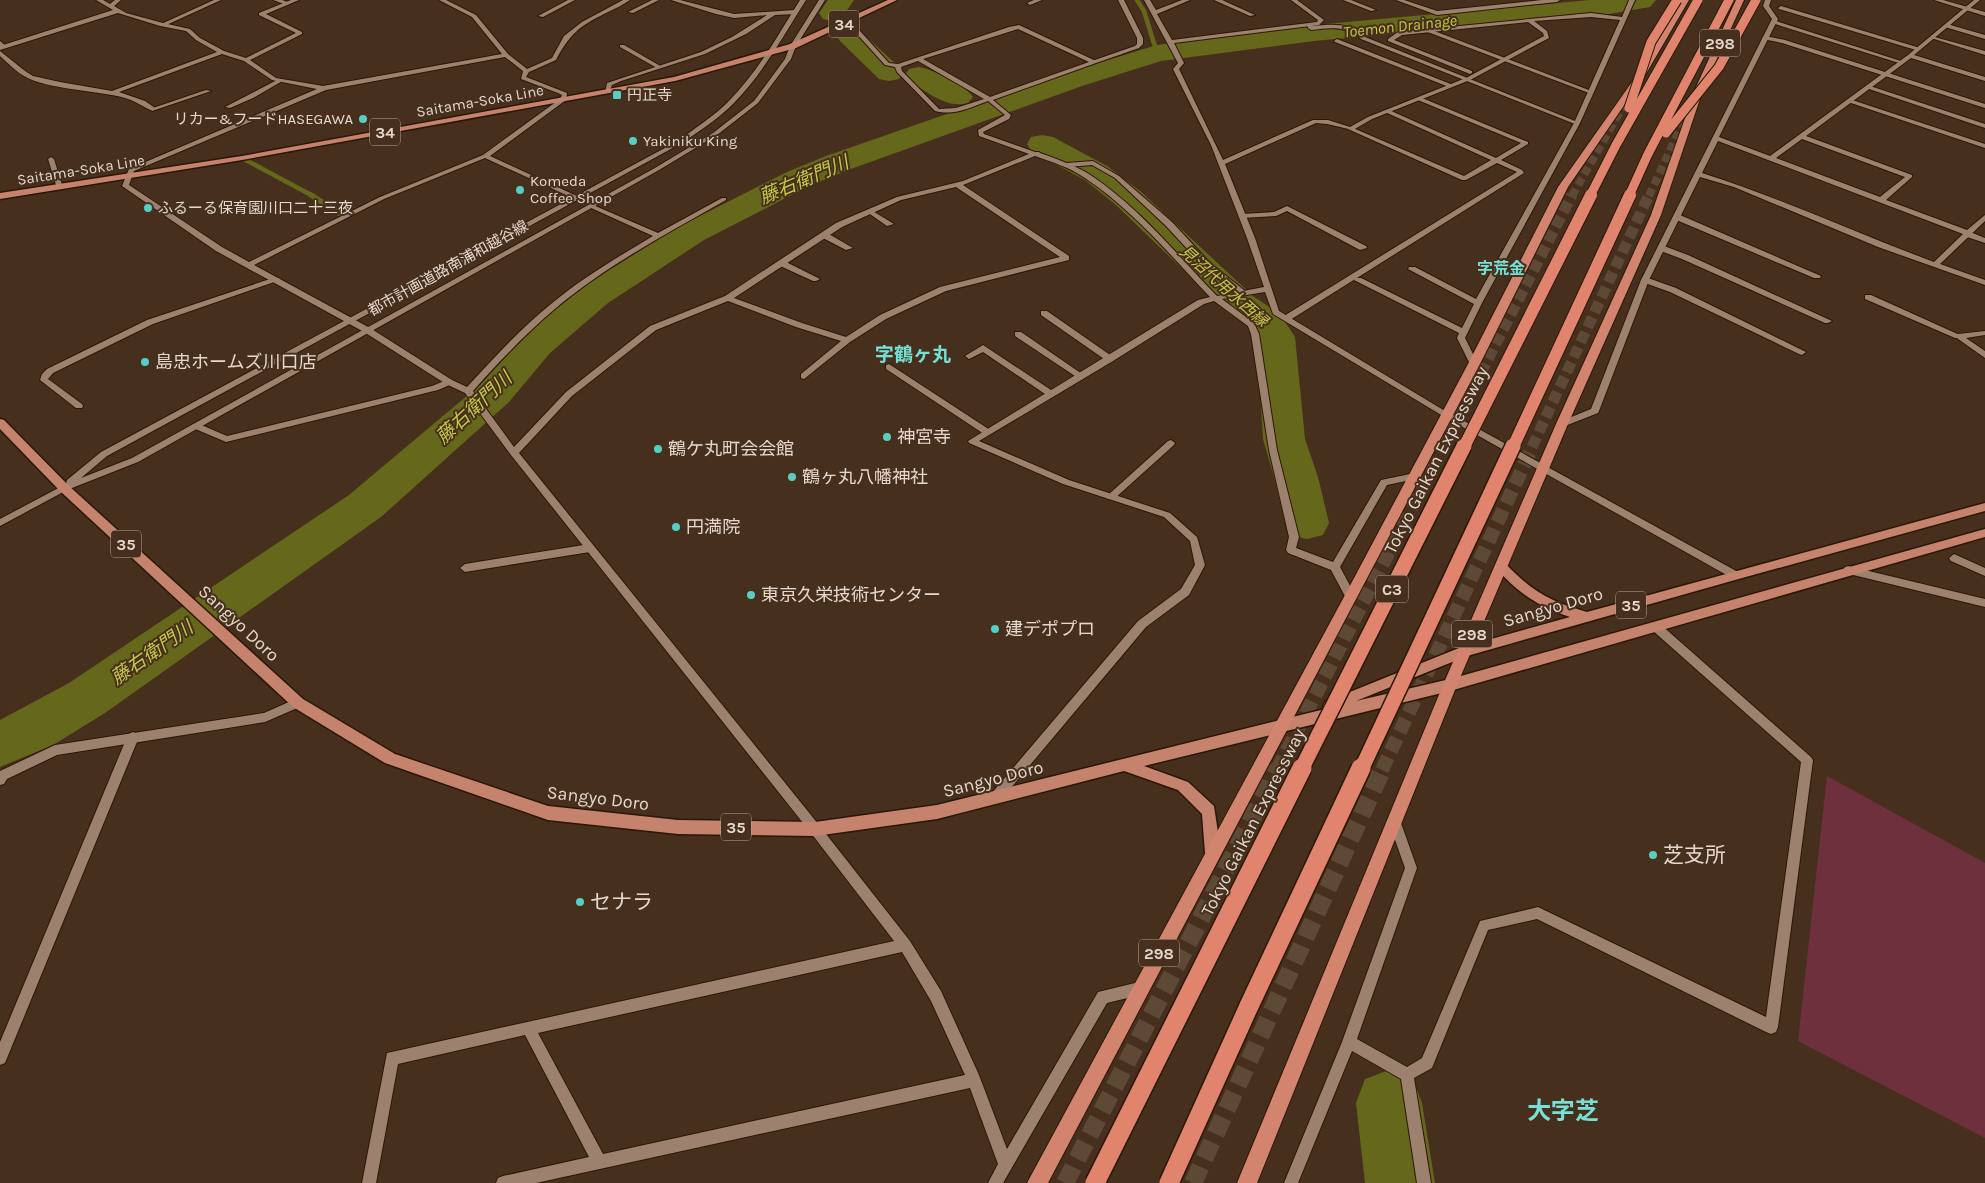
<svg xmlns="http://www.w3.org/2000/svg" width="1985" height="1183" font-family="Karla,'Noto Sans JP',sans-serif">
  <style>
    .green { fill: #6f303e }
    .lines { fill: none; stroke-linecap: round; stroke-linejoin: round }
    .stream-far1 { stroke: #65671b; stroke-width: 4.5 }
    .stream { stroke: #65671b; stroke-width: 5.5 }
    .river { fill: #65671b; fill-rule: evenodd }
    .trunk-tunnel-far3 { stroke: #5e4937; stroke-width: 8; stroke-dasharray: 8 4.5; stroke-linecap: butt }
    .trunk-tunnel-far2 { stroke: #5e4937; stroke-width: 11; stroke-dasharray: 11 5.5; stroke-linecap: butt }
    .trunk-tunnel-far1 { stroke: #5e4937; stroke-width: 14; stroke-dasharray: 14 7; stroke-linecap: butt }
    .trunk-tunnel { stroke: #5e4937; stroke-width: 18; stroke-dasharray: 18 9; stroke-linecap: butt }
    .service-casing { stroke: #2c1705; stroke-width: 2 }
    .minor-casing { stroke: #2c1705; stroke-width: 2 }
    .tertiary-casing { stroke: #2c1705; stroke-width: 2 }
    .primary-casing { stroke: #2c1705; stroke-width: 3 }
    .trunk-casing { stroke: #2c1705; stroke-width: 2 }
    .service { fill: #9c826e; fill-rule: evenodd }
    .minor { fill: #9c826e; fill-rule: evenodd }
    .tertiary { fill: #9c826e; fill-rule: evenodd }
    .primary { fill: #c5836e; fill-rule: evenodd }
    .trunk { fill: #d2846e; fill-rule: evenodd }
    .motorway-bridge-far3-casing { stroke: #2c1705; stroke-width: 11; stroke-linecap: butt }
    .motorway-bridge-far2-casing { stroke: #2c1705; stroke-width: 14; stroke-linecap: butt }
    .motorway-bridge-far1-casing { stroke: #2c1705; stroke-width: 18; stroke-linecap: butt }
    .motorway-bridge-casing { stroke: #2c1705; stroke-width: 22; stroke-linecap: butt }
    .motorway-bridge-far3 { stroke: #e0846e; stroke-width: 9 }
    .motorway-bridge-far2 { stroke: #e0846e; stroke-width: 12 }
    .motorway-bridge-far1 { stroke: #e0846e; stroke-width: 15 }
    .motorway-bridge { stroke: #e0846e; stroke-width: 19 }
    .poi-dot { fill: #56cec3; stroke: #46301d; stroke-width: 2 }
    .labels { text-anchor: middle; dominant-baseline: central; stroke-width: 4; stroke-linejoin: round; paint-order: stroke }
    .far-poi-label { font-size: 15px; fill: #e5d7cc; stroke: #46301d; text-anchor: start }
    .far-street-label { font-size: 15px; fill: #e5d7cc; stroke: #46301d }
    .shield { fill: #46301d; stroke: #b5a598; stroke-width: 1 }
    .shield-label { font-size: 16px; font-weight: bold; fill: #e5d7cc }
    .far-water-label { font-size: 16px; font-style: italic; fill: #c6c946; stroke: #46301d }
    .far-neighbourhood-label { font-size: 16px; font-weight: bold; fill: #76e0d6; stroke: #46301d }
    .poi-label { font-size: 18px; fill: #e5d7cc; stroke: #46301d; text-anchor: start }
    .street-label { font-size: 18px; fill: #e5d7cc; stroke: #46301d }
    .water-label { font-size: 19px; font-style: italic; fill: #c6c946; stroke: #46301d }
    .neighbourhood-label { font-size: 19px; font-weight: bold; fill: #76e0d6; stroke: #46301d }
    .near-poi-label { font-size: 21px; fill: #e5d7cc; stroke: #46301d; text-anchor: start }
    .near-quarter-label { font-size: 24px; font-weight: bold; fill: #76e0d6; stroke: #46301d }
  </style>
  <rect width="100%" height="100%" fill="#46301d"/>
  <!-- green -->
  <path class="green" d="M1827,776l158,87v275l-187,-97z"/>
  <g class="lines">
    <!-- stream-far1 -->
    <path class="stream-far1" d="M1137,0l7,11 13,42
      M242,158l71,38"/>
    <!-- stream -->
    <path class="stream" d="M311,195l28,18"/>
    <!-- river -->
    <path class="river" d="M828,0h26l-13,19 -9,2 -9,-2 -4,-6z
      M1590,0h66l-6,7 -41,7 -295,27 -153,20 -79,25 -234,84 -39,16 -105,54 -96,63 -58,50 -41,49 -128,115 -276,196 -52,32 -53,22v-47l69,-37 280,-188 132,-111 41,-47 60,-50 98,-61 107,-54 39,-16 236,-82 95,-29 157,-20z
      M849,27l9,2 41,38 4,6 -4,6 -10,2 -10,-2 -39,-38 -4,-6 4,-6z
      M919,67c15,3 45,17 54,30l-5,6c-21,6 -41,-11 -59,-22l-4,-6 4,-6z
      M1042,135l11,2 54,29 33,25 113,105 27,18 15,23 10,102 13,38 11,46 -6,12 -16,4 -16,-4 -6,-12 -11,-46 -11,-38 -6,-102 -5,-8 -25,-17 -111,-107 -31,-25 -54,-29 -4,-7 4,-7z
      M1389,1070l24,9 9,24 13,80h-70l-9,-80 9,-24z"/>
    <!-- trunk-tunnel-far3 -->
    <path class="trunk-tunnel-far3" d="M1572,196l54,-95
      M1649,196l42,-91"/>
    <!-- trunk-tunnel-far2 -->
    <path class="trunk-tunnel-far2" d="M1443,447l129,-252
      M1532,447l117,-252"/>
    <!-- trunk-tunnel-far1 -->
    <path class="trunk-tunnel-far1" d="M1277,770l166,-324
      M1382,770l151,-324"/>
    <!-- trunk-tunnel -->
    <path class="trunk-tunnel" d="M1065,1183l213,-415
      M1193,1183l190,-415"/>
    <defs>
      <path id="service" d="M214,0h7l-57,26 -5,-1z
        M273,0h9l8,3 -3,2z
        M568,0h7l-32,17 -5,-1z
        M652,0h7l-26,13 -5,-1z
        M1034,0h8l-12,5 -3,-2z
        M1118,0h6l19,38v6l-4,4 -43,15h-4v-2l43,-15 2,-2v-6z
        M1214,0h8l33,15 -5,1z
        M1343,0h8l25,10 -5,1z
        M1781,6l139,42 1,1 -5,1 -137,-41 -1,-1z
        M1772,21h4l128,41 -5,1 -127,-40z
        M1307,24h4l2,2c19,-2 37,-4 52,11l215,86 -5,1 -214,-85c-15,-14 -31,-11 -50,-9l-3,-2z
        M1947,24l38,11v4l-40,-12 -1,-1z
        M1425,29h4l165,63 -5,1 -164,-62z
        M1765,36l20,4 200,64v4l-203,-65 -19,-4 -1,-1z
        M1931,36l54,15v4l-54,-17z
        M1337,39l116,46 1,1 -5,1 -114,-45 -1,-1z
        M0,41l6,5v2h-4l-2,-2z
        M620,45h4l38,22 -5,1 -37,-21z
        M279,79l5,1 -31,18 -23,10 -5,-1z
        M1866,86h4l115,38v4l-119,-40z
        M206,90l5,1 -56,19 -5,-1z
        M1418,98h4l106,44v2l-27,16 21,10 2,3 -234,147h-6v-4l233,-144 -20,-9 -31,17h-4l-114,-51 5,-1 111,48 27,-16 -106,-48v-2h4l107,48 25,-15 -103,-43z
        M1848,100h4l133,44v4l-137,-46z
        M51,157l3,2 9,29 -1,1 -5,-1 -9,-29z
        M1093,161l26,15 53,46 39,42 33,26v4h-6l-33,-26 -39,-42 -51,-48 -23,-13 -25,2 -3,-2 3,-2z
        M1287,206l79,40 1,2 -7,2 -73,-39 -11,5 -34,2 -4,-2 4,-2 32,-2z
        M867,210h4l23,14 -7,2 -20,-14z
        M1674,215h6l141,61 -1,2h-6l-140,-59z
        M1964,232h6l15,6v5l-21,-7z
        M821,233h6l26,15 -7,2 -25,-13z
        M1658,246h6l24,9 144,66 -4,2h-3l-143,-64 -24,-9z
        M778,261h6l36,18 -4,2h-3l-35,-16z
        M273,278h6l1,2 -127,44 -100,49 -5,6 34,25 1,2 -1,2h-6l-36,-28 2,-6 5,-5 100,-49z
        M1642,278h6l28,10 130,64 -4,3 -3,-1 -129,-62 -28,-10z
        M1865,295h6l91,41 -1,2h-6l-90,-39z
        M1041,311h6l66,46v4h-6l-66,-46z
        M1015,332h6l64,44 -4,3 -3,-1 -63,-42z
        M983,345l71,47v4h-6l-65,-44 -14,7 -4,-3z
        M889,364l101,66 1,2 -1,2h-6l-98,-65v-4z
        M449,379l3,1v4l-14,6 -212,52 -33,-14 -1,-2 1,-2h6l28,12 205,-50z
        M1171,440l4,3 -1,2 -60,54h-6l-2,-2 2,-2 60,-54z
        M590,544l5,4 -5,4 -125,20 -5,-4 5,-4z
        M1954,554l31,14v8l-34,-15 -2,-3z
        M133,732l4,2 2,3 -134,326 -5,2v-23l127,-305 2,-3z"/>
      <path id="minor" d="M96,0h7l7,4 5,-4h6l-7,6 12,7 37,10 27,6 10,9 24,13 22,7 50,-25 -37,-18v-2l32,-13h8l-33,14 36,18v2l-52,26 26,18 47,8 179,-32 -30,-37 -33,-17h7l30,15 32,39 19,15 25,-11 12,-22 18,-14 41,-22h7c-7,5 -16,9 -24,13 -27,13 -36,21 -50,47l-27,12 -3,5 41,16 -1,7 -76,56 89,41v2h-4l-90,-41 -101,41 -130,66 116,63 82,52 15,7c27,-29 53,-58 84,-83 31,-26 67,-47 102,-68l-64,-29v-2h4l65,28 64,-35h4v2c-58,33 -119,65 -170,108 -30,25 -57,54 -83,83l41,56 52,-55 84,-66 75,-30 111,-73 61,-26 66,-16 66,-27 -50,-18 -1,-6 27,-15 -17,-14c-18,7 -34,15 -53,10l-38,-39 -2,-5 -10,-2 -39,-43v-2h4l39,43 9,1 111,-37 10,-2 77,36v2l-103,37 18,15 -2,4 -26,13 1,2 51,18h4l1,1c17,6 34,12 49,21 50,33 87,80 128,122l47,-9 -17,-49 -36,-93 -38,-76 5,-6 -34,-63h6l6,10 26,-10h8l-33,14 15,26 145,-18 1,-2 -27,-20h6l27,20 -5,5 -145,18 10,20 -5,6 44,91 90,-40h15l22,7 18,-10 98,-39 78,-42 -1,-3 -15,-11 -126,13 -8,5 78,31v2l-2,1 -82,-33v-2l10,-7 193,-19 31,4 7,-17h6l-55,123 -98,180 -17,35 13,26 -1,2h-6l-14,-28 2,-5 -105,-53 1,-2h6l101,50 12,-24 -66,-35 1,-2h6l61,32 98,-176 46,-103 -29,-3 -57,4 13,10 2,7 -79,42 -98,39 -19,11 -26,-6 -11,-1 -91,41 30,74 24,73 171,103 -1,2h-6l-170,-102 -8,-22 -43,7 32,24 5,11 18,116 22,87 -3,11 37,14 48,-82 34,-7 5,3 -5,3 -28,6 -47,82 16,30 -1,3h-8l-16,-30 -43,-17 -2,-3 3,-13 -20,-87 -18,-116 -3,-8 -34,-25 -10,3 -91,57 -134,80 90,39 101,33 27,24 8,28 -16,30 -43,32 -147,175 -4,1 -4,-1 -2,-4 2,-4 147,-173 43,-32 14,-24 -5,-24 -26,-24 -101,-33 -94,-41 -1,-2 230,-141 12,-3c-39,-41 -77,-87 -125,-119 -16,-11 -33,-16 -50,-22l-72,29 106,71v4l-123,31 -60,28 -36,23 -46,37 -3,-1v-4l40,-33 -45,-14 -68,-26 -72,29 -84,66 -53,57 300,372 91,116 31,50 38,84 28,74 91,-157 41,-10 5,2 2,5 -2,5 -37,9 -104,180h-15l10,-19 -28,-76 -434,95h-40l2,-5 5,-2 86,-19 -64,-122 -127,29 -22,119h-14l25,-130 507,-112 -83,-108 -300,-378 -46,-62 -19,-9 -82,-52 -148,-81 -94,-65 7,-17 188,-80 -45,-9 -28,-19 -22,-7 -103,38 26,9 10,7 1,1 -3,2c-10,-4 -17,-10 -28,-13 -28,-8 -77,-8 -101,-22 -9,-5 -16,-13 -24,-20v-5l25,20 8,5 27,6 52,9 105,-39 -21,-12 -10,-9 -26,-5 -42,-13 -118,37v-4l113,-36zM1018,29l71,33 -99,35 -67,-38zM505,57l18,14 -2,8 37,14 4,2 -2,4 -77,56 -103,42 -131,65 -27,-15 -93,-62 5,-14 192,-81zM918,61l66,38 -28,9 -17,1 -37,-38 -1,-4zM956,187l104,70 -120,30 -60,28 -34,22 -44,-14 -68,-25 108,-71 59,-27zM902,952l29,49 34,74 -362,79 -65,-121z
        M671,0h9l54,14 61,-4 3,2 -3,2 -20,1 -29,19 -41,20 -84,27 -9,4 -3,8h-4l2,-10 94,-31 31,-15 35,-22 -33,3 -18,-4z
        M1396,0h8l33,11 105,-11h18l-3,2 -120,13z
        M1765,0h6l-2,6 9,13 -59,118 51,19 138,-101 66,-55h6l-66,55 71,22v4l-74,-23 -105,78 106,39v2l-26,23 81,30 18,-15v6l-45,43 45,16v5l-107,-38 -144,-60 -34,-10 -51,103 -50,131 -1,2 -33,13h-6l-1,-2 1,-2 32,-13 50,-129 131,-261 -9,-13zM1802,139l103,38 -25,20 -104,-39zM1718,141l245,93 -29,28c-78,-29 -153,-64 -232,-89z
        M1985,331v4l-19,3 19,13v7l-31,-22 4,-2z
        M1656,623l4,1 151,133 2,3 -35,267 -2,5 -5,2 -5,-2 -229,-113 -49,11 -56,138 -18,10 17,105h-14l-16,-104 -49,-28 -54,132h-14l58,-141 63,-174 -16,-45 2,-4 4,-1 4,1 2,4 16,45 -60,171 50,28 15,-9 58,-137 58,-14 228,110 35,-255 -149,-132 -1,-3 1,-3z
        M298,698l4,2 1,3 -1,3 -37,16 -208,33 -50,24 -3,5 -4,1v-14l55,-26 209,-32z"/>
      <path id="tertiary" d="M800,0h6c-23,36 -43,74 -73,104 -16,16 -35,28 -53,40l-573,312 -26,22 51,-20 523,-290 58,-35 41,-32 31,-42 5,-13 29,-46h6l-29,46 -5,13 -33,44 -41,32 -58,35 -521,292 -71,28 -67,36v-7l66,-35 1,-4 34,-28 575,-310c18,-13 37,-25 52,-40 30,-30 50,-67 72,-102z
        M1934,0h9l42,12v4z
        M1446,411l292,161 2,3 -2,3h-6l-289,-162 -1,-2z
        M1848,566l137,33v8l-140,-34 -2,-3 2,-3z"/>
      <path id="primary" d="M888,0h9l-101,48 -121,33 -433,79 -242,39v-6l242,-37 432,-79 116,-33z
        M0,419l4,1 64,65 235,214 92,55 153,52 130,14 137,2 122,-17 388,-96 -2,-3 2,-4 134,-54 111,-31c-31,-10 -52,-24 -73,-48l-2,-3 2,-3h8c26,28 46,39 82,49l398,-109v8l-250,69 -268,76 -111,45 94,-22 535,-150v8l-535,154 -306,75 44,16 26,24 7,47 -3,5 -5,2 -5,-2 -3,-5 -3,-39 -24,-24 -54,-19 -187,48 -122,17 -137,-2 -130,-14 -163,-57 -92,-56 -233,-216 -60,-62z"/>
      <path id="trunk" d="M1681,0h8l-42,72 -79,115 -88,177 -432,819h-21l318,-588 123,-231 90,-177 81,-115z
        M1736,0h8l-40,87 -43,128 -93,209 -111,261 -200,498h-20l206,-498 113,-261 95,-209 45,-128z"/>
    </defs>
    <!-- service casing -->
    <use href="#service" class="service-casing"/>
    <!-- minor casing -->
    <use href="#minor" class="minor-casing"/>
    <!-- tertiary casing -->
    <use href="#tertiary" class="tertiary-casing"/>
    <!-- primary casing -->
    <use href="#primary" class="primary-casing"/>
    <!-- trunk casing -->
    <use href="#trunk" class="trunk-casing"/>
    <!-- service -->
    <use href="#service" class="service"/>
    <!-- minor -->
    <use href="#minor" class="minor"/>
    <!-- tertiary -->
    <use href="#tertiary" class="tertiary"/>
    <!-- primary -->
    <use href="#primary" class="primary"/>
    <!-- trunk -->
    <use href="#trunk" class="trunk"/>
    <defs>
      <path id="motorway-bridge-far3" d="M1629,108l22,-66 26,-42
        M1666,133l53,-66 37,-67
        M1590,196l26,-51 82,-145
        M1629,196l19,-42 81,-154"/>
      <path id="motorway-bridge-far2" d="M1464,447l127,-252
        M1513,447l117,-252"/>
      <path id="motorway-bridge-far1" d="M1301,770l163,-324
        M1361,770l152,-324"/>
      <path id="motorway-bridge" d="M1095,1183l207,-415
        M1169,1183l80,-177 112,-238"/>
    </defs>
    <!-- motorway-bridge-far3 casing -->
    <use href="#motorway-bridge-far3" class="motorway-bridge-far3-casing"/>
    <!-- motorway-bridge-far2 casing -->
    <use href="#motorway-bridge-far2" class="motorway-bridge-far2-casing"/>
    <!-- motorway-bridge-far1 casing -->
    <use href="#motorway-bridge-far1" class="motorway-bridge-far1-casing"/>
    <!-- motorway-bridge casing -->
    <use href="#motorway-bridge" class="motorway-bridge-casing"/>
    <!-- motorway-bridge-far3 -->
    <use href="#motorway-bridge-far3" class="motorway-bridge-far3"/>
    <!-- motorway-bridge-far2 -->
    <use href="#motorway-bridge-far2" class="motorway-bridge-far2"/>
    <!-- motorway-bridge-far1 -->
    <use href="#motorway-bridge-far1" class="motorway-bridge-far1"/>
    <!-- motorway-bridge -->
    <use href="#motorway-bridge" class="motorway-bridge"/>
  </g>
  <!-- markers -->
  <g class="poi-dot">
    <rect x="612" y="90" width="10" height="10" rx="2.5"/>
    <circle cx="363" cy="119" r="5"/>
    <circle cx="633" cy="141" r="5"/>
    <circle cx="520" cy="190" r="5"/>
    <circle cx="148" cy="208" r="5"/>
    <circle cx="145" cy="362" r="5"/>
    <circle cx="887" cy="437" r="5"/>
    <circle cx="658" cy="449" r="5"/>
    <circle cx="792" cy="477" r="5"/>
    <circle cx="676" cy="527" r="5"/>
    <circle cx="751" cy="595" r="5"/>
    <circle cx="995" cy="629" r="5"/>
    <circle cx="1653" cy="855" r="5"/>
    <circle cx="580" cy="902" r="5"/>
  </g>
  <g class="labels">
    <!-- far-poi labels -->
    <g class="far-poi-label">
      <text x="627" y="95">円正寺</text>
      <text x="353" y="119" text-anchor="end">リカー&amp;フードHASEGAWA</text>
      <text x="643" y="141">Yakiniku King</text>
      <text x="530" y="181">Komeda<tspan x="530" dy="17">Coffee Shop</tspan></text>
      <text x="158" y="208">ふるーる保育園川口二十三夜</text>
    </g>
    <!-- far-street labels -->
    <g class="far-street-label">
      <text transform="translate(480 101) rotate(-10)">Saitama-Soka Line</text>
      <text transform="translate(81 170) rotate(-9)">Saitama-Soka Line</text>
      <text transform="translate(448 268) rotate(-29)">都市計画道路南浦和越谷線</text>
    </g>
    <!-- shield labels -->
    <g class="shield">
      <rect x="829" y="10.5" width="30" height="27" rx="4"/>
      <rect x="1700" y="29.5" width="40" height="27" rx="4"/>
      <rect x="370" y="118.5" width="30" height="27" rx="4"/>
      <rect x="111" y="530.5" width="30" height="27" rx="4"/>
      <rect x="1376" y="575.5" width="32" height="27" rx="4"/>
      <rect x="1616" y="591.5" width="30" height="27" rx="4"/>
      <rect x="1452" y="620.5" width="40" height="27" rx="4"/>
      <rect x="721" y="813.5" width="30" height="27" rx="4"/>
      <rect x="1139" y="939.5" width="40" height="27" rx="4"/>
    </g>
    <g class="shield-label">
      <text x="844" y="24">34</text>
      <text x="1720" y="43">298</text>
      <text x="385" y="132">34</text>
      <text x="126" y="544">35</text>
      <text x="1392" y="589">C3</text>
      <text x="1631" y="605">35</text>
      <text x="1472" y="634">298</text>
      <text x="736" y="827">35</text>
      <text x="1159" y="953">298</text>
    </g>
    <!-- far-water labels -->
    <g class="far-water-label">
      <text transform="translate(1400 26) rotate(-6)">Toemon Drainage</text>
      <text transform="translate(1224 286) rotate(42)">見沼代用水西縁</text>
    </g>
    <!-- far-neighbourhood labels -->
    <g class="far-neighbourhood-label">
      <text x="1501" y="268">字荒金</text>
    </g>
    <!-- poi labels -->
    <g class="poi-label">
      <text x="155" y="362">島忠ホームズ川口店</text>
      <text x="897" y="437">神宮寺</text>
      <text x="668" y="449">鶴ケ丸町会会館</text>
      <text x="802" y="477">鶴ヶ丸八幡神社</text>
      <text x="686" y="527">円満院</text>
      <text x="761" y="595">東京久栄技術センター</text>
      <text x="1005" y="629">建デポプロ</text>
    </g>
    <!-- street labels -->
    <g class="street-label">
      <text transform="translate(1436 460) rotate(-63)">Tokyo Gaikan Expressway</text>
      <text transform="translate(1553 607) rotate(-16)">Sangyo Doro</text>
      <text transform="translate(239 623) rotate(43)">Sangyo Doro</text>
      <text transform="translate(993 779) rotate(-14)">Sangyo Doro</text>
      <text transform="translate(598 798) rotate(7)">Sangyo Doro</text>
      <text transform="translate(1253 822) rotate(-63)">Tokyo Gaikan Expressway</text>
    </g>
    <!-- water labels -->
    <g class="water-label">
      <text transform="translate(804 180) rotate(-23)">藤右衛門川</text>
      <text transform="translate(474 408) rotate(-43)">藤右衛門川</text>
      <text transform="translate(152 653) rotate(-35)">藤右衛門川</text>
    </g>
    <!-- neighbourhood labels -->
    <g class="neighbourhood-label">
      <text x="913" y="355">字鶴ヶ丸</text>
    </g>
    <!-- near-poi labels -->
    <g class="near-poi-label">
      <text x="1663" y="855">芝支所</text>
      <text x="590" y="902">セナラ</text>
    </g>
    <!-- near-quarter labels -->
    <g class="near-quarter-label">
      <text x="1563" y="1111">大字芝</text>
    </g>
  </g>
</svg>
